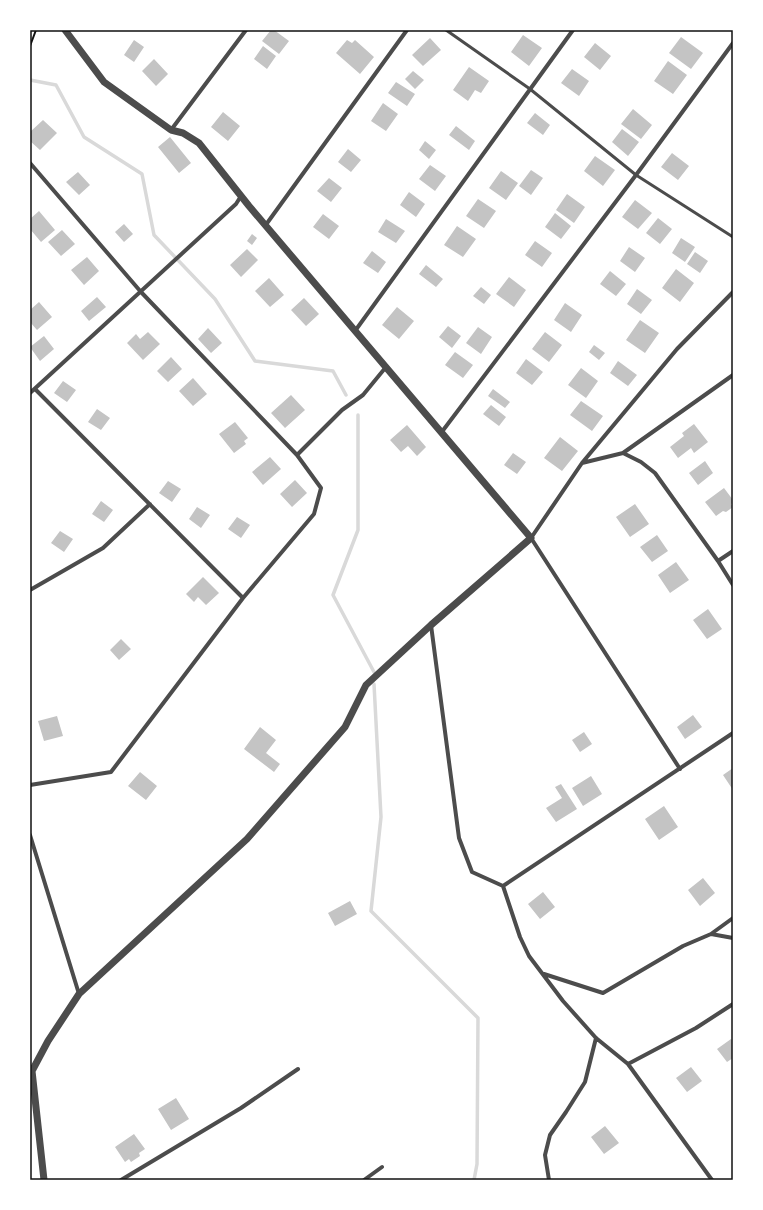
<svg xmlns="http://www.w3.org/2000/svg" width="763" height="1210" font-family="Literata,serif">
  <style>
    .lines { fill: none; stroke-linecap: round; stroke-linejoin: round }
    .stream { stroke: #d9d9d9; stroke-width: 3.5 }
    .building { fill: #c4c4c4 }
    .path { stroke: #111; stroke-width: 2 }
    .service { stroke: #4c4c4c; stroke-width: 3 }
    .minor { stroke: #4c4c4c; stroke-width: 4 }
    .tertiary { stroke: #4c4c4c; stroke-width: 7 }
    .neatline { fill: none; stroke: #111; stroke-width: 1.5 }
  </style>
  <rect width="100%" height="100%" fill="#fff"/>
  <g class="lines">
    <!-- stream -->
    <path class="stream" d="M30,80l26,5 28,52 58,37 12,61 61,64 40,62 78,10 13,24
      M358,415v115l-25,65 41,77
      M374,684l7,133 -10,94 107,107 -1,146 -3,16"/>
  </g>
  <!-- building -->
  <path class="building" d="M271,30h3l15,11 -10,13 -17,-13z
    M523,35l19,13 -13,18 -18,-14z
    M681,37l22,16 -12,16 -22,-16z
    M430,38l11,12 -18,16 -11,-11z
    M134,40l10,7 -10,15 -10,-7z
    M347,40l5,3 3,-3 19,17 -14,17 -24,-21z
    M595,43l16,13 -11,14 -16,-13z
    M263,46l13,10 -9,13 -13,-10z
    M154,59l14,15 -12,12 -14,-15z
    M668,61l19,14 -14,19 -19,-13z
    M469,67l20,14 -8,12 -6,-3 -7,11 -15,-11z
    M572,69l17,12 -10,15 -18,-13z
    M413,71l11,9 -9,9 -10,-10z
    M396,82l19,12 -8,12 -19,-13z
    M383,103l15,11 -12,17 -15,-10z
    M633,109l19,16 -11,14 -20,-15z
    M223,112l17,14 -12,15 -17,-14z
    M535,113l15,12 -7,10 -16,-12z
    M43,120l14,13 -17,17 -10,-9v-9z
    M456,126l19,15 -6,9 -20,-15z
    M622,129l17,13 -11,14 -16,-14z
    M170,137l21,26 -12,10 -21,-26z
    M425,141l11,9 -7,9 -10,-9z
    M348,149l13,11 -10,12 -13,-10z
    M672,153l17,13 -11,14 -17,-13z
    M595,156l20,14 -12,16 -19,-15z
    M430,165l16,11 -11,15 -16,-12z
    M531,170l12,8 -12,17 -12,-9z
    M501,171l17,12 -12,17 -17,-12z
    M78,172l12,13 -11,10 -13,-13z
    M329,178l13,10 -11,14 -14,-11z
    M409,192l16,12 -9,13 -16,-12z
    M567,194l18,13 -11,16 -18,-13z
    M478,199l18,12 -12,17 -18,-12z
    M635,200l17,13 -14,16 -16,-12z
    M39,211l16,19 -14,12 -11,-13v-10z
    M555,213l16,13 -10,13 -16,-12z
    M323,214l16,12 -10,13 -16,-12z
    M658,218l14,11 -12,15 -14,-11z
    M386,219l19,12 -9,12 -18,-11z
    M124,224l9,10 -9,8 -9,-10z
    M457,226l19,13 -13,18 -19,-12z
    M62,230l13,14 -14,12 -13,-14z
    M252,234l5,4 -5,7 -5,-4z
    M681,238l14,9 -10,15 -13,-9z
    M535,241l17,12 -10,14 -17,-12z
    M629,247l16,11 -10,14 -15,-11z
    M247,249l11,11 -17,17 -11,-12z
    M372,251l14,11 -8,11 -15,-10z
    M695,252l13,9 -8,12 -13,-9z
    M87,257l12,14 -15,14 -13,-15z
    M426,265l17,14 -7,8 -17,-13z
    M676,269l18,14 -14,19 -18,-14z
    M610,271l16,13 -10,12 -16,-12z
    M509,277l17,13 -12,17 -18,-13z
    M269,278l15,17 -14,12 -15,-16z
    M481,287l10,8 -7,9 -11,-8z
    M637,289l15,11 -11,14 -14,-10z
    M97,297l9,10 -17,14 -8,-10z
    M304,298l15,16 -13,12 -15,-16z
    M39,302l13,15 -15,13 -7,-8v-12z
    M565,303l17,12 -11,17 -17,-12z
    M397,307l17,14 -15,18 -17,-14z
    M640,320l19,13 -14,20 -19,-13z
    M448,326l13,10 -9,12 -13,-11z
    M478,327l14,10 -11,17 -15,-11z
    M208,328l14,15 -11,10 -13,-14z
    M148,332l12,12 -17,16 -16,-17 9,-9 4,5z
    M545,332l17,13 -13,17 -17,-13z
    M44,336l10,13 -14,12 -10,-14z
    M594,345l11,8 -6,7 -10,-8z
    M455,352l18,13 -10,13 -18,-13z
    M171,357l11,12 -14,13 -11,-11z
    M526,359l17,13 -11,13 -16,-12z
    M618,361l19,14 -9,11 -18,-13z
    M581,368l17,13 -12,17 -18,-13z
    M193,378l14,16 -14,12 -14,-15z
    M63,381l13,9 -9,12 -13,-9z
    M493,389l17,13 -5,6 -17,-12z
    M291,395l14,15 -20,18 -14,-15z
    M581,401l22,15 -11,15 -22,-16z
    M491,405l15,12 -7,9 -16,-12z
    M97,409l13,9 -9,12 -13,-8z
    M235,422l13,16 -4,3 2,3 -12,9 -15,-19z
    M694,424l14,18 -14,11 -3,-5 -13,10 -8,-11 14,-11 -2,-3z
    M407,425l19,22 -9,9 -9,-10 -7,6 -11,-12z
    M560,437l18,14 -16,20 -18,-13z
    M513,453l13,9 -9,12 -13,-9z
    M270,457l11,12 -18,16 -11,-13z
    M705,461l8,12 -15,12 -9,-12z
    M295,480l12,13 -15,14 -12,-13z
    M168,481l13,8 -9,13 -13,-9z
    M724,488l9,12v3l-2,1 2,3 -7,5 -3,-1 -7,5 -11,-14z
    M101,501l12,9 -9,12 -12,-8z
    M635,504l14,20 -19,13 -14,-20z
    M197,507l13,8 -9,13 -12,-9z
    M237,517l13,8 -9,13 -13,-9z
    M60,531l13,8 -9,13 -13,-9z
    M657,535l11,16 -16,11 -12,-15z
    M676,562l13,18 -19,13 -12,-18z
    M203,577l16,16 -13,12 -8,-8 -4,5 -8,-8z
    M708,609l14,20 -15,10 -14,-19z
    M121,639l10,10 -12,11 -9,-10z
    M693,715l9,12 -17,12 -8,-12z
    M57,716l6,20 -19,5 -6,-20z
    M260,727l16,13 -10,13 14,11 -6,8 -30,-23z
    M584,732l8,12 -12,8 -8,-12z
    M733,768v22l-10,-15z
    M140,772l17,14 -11,14 -18,-14z
    M591,776l11,18 -19,12 -11,-18z
    M561,784l16,25 -21,13 -10,-14 16,-10 -7,-11z
    M664,806l14,21 -19,13 -14,-21z
    M703,878l12,15 -15,13 -12,-16z
    M543,892l12,15 -15,12 -12,-15z
    M350,901l7,13 -22,12 -7,-13z
    M731,1039l2,2v17l-6,4 -10,-13z
    M691,1067l11,14 -15,11 -11,-14z
    M176,1098l13,21 -18,11 -13,-21z
    M605,1126l14,17 -15,11 -13,-17z
    M134,1134l11,15 -6,4 1,3 -9,6 -2,-3 -4,3 -10,-15z"/>
  <g class="lines">
    <!-- path -->
    <path class="path" d="M30,46l6,-16"/>
    <!-- service -->
    <path class="service" d="M446,30l84,59 106,86 97,62"/>
    <!-- minor -->
    <path class="minor" d="M171,130l75,-100
      M30,163l111,129 156,163 24,33 -7,26 -71,84 -132,174 -81,13
      M265,226l142,-196
      M355,331l218,-301
      M35,389l208,209
      M30,393l206,-189 5,-8
      M441,433l195,-258 97,-132
      M623,453l18,9 14,11 63,88 15,24
      M297,455l45,-45 21,-15 23,-28
      M582,463l95,-114 56,-57
      M718,561l15,-10
      M30,590l73,-42 47,-44
      M431,625l28,213 13,34 31,14 17,51 9,19 34,45 33,37 32,26 84,116
      M680,769l-149,-231 51,-75 41,-10 110,-78
      M30,835l49,159
      M503,886l230,-153
      M711,934l22,-16
      M544,974l59,19 80,-47 28,-12 22,4
      M628,1064l68,-36 37,-24
      M121,1180l120,-72 57,-39
      M364,1180l18,-13
      M549,1180l-4,-25 5,-20 16,-23 19,-30 11,-44"/>
    <!-- tertiary -->
    <path class="tertiary" d="M44,1180l-12,-109 16,-30 31,-47 168,-155 98,-112 21,-42 65,-60 100,-87 -282,-332 -50,-63 -16,-10 -12,-3 -67,-48 -39,-52"/>
  </g>
  <!-- border -->
  <rect width="763" height="1210" fill="none" stroke="#ffffff" stroke-width="62"/>
  <rect x="31" y="31" width="701" height="1148" class="neatline"/>
</svg>
